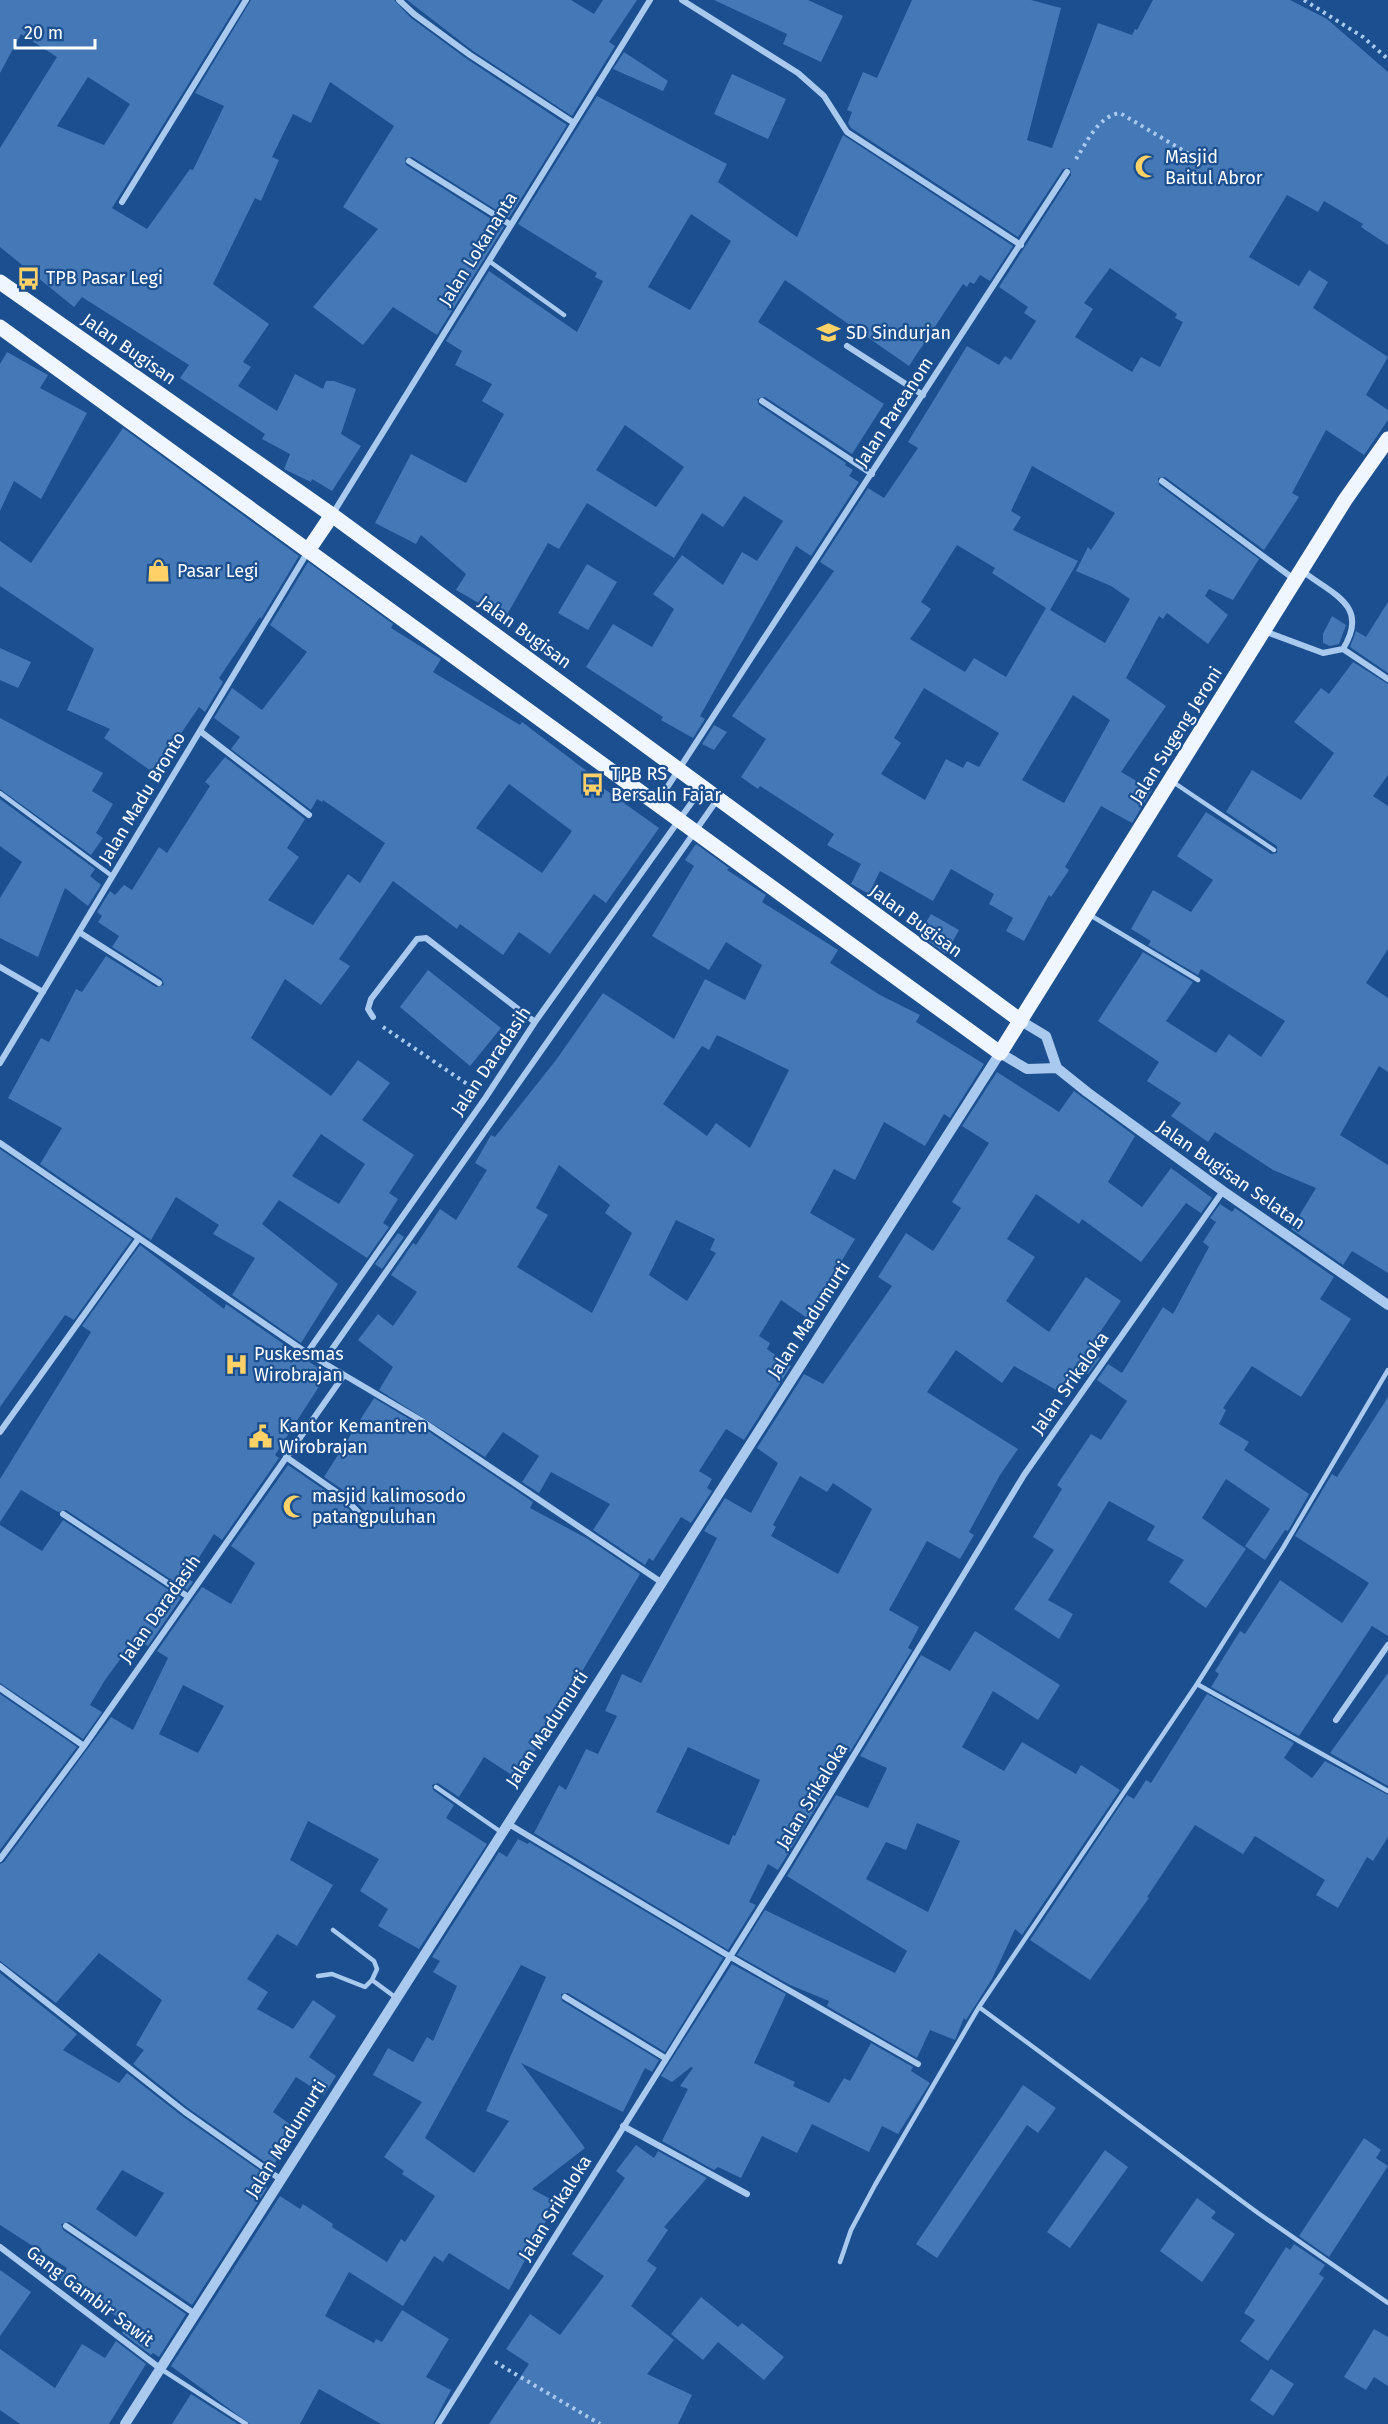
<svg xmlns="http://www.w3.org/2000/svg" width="1388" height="2424" font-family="'Fira Sans',sans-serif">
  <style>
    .building { fill: #4478b7; fill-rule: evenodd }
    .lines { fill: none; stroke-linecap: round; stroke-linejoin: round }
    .path { stroke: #a9c9ee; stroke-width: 4; stroke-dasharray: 3 4.5; stroke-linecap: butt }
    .service { stroke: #a9c9ee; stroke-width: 4.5 }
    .minor { stroke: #a9c9ee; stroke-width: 6 }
    .tertiary { stroke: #a9c9ee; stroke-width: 10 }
    .primary { stroke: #f0f6ff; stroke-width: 15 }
    .labels { text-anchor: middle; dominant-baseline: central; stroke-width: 4.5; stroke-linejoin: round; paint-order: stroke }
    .poi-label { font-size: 18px; fill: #fff; stroke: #1b4f8f; text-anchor: start }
    .street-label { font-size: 18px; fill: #fff; stroke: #1b4f8f }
  </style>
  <rect width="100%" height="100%" fill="#1b4f8f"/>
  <!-- building -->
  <path class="building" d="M0,0h240l-128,208 35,21 43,-60 3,1 31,-64 -29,-13 56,-93h143l17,18 56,41 100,66 -58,93 -97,-61 -7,1 1,7 98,62 -67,108 -44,-28 -30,38 -50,-38 65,-78 -35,-22 51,-81 -64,-44 -19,41 -18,-9 -21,43 7,3 -18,41 -6,-3 -42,86 56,40 -26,38 8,5 -13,19 39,25 18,-37 28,15 3,-8h8l22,8 -15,45 20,12 -29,45 -20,-12 -1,3 -27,-13 6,-15 -28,-15 3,-5 -85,-56 9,-13 -107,-68 -8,10 -74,-60v-99l57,-91 -36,-23 -21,39zM88,77l42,27 -26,41 -47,-19z
    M407,0h164l23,14 9,-14h34l-28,42 6,4 -43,70 -99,-65z
    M714,0h94l35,16 -22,46 -38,-18 4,-10z
    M912,0h119l30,8 -34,132 25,8 46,-125 34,12 3,-6 2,1 16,-30h137l37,19 61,53v173l-27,-18 2,-3 -39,-23 -6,11 -31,-17 -38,62 50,29 10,-16 19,12 -15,26 75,49 -22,38 22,15v10l-24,35 -38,-25 -34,63 7,4 -35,53 -99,-73 -7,1 1,7 100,74 -26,41 -24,-11 -4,7 23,19 -20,29 -41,-31 -4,6 -4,-3 -33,62 40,28 -45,66 31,18 -20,33 -31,-17 -36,61 4,3 -18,27 -2,-2 -25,46 -18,-10 7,-13 -24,-14 5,-10 -43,-25 -18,32 -53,-30 -11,23 -18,-10 10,-20 -34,-19 7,-11 -74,-48 -2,3 -17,-12 25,-38 -34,-23 102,-145 -14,-9 48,-74 16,10 34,-50 -10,-6 59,-96 32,19 6,-9 6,4 25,-39 -12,-8 4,-6 -29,-20 72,-112 -1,-7 -7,1 -45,68 -167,-109 -3,-5 4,-11 -5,-2 16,-38 14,6zM1110,268l67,46 -2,4 8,4 -23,45 -19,-10 -9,15 -57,-35 18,-28 -9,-6zM1032,466l83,47 -24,37 -3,-3 -12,24 35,15 19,13 -25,44 -55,-33 28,-49 -65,-31 8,-13 -10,-6zM957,545l38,23 -3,5 54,35 -40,69 -32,-19 -9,14 -55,-33 21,-30 -10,-7zM924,688l75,45 -20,34 -12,-6 -4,7 -17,-9 -21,41 -44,-26 20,-31 -7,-5zM1073,695l37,25 -46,83 -42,-23z
    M624,52l44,29 -5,10 -50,-22z
    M732,74l54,25 -18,40 -54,-25z
    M597,96l130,68 -9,18 79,55 46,-102 170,111 -23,35 -10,-6 -6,9 -4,-2 -3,5 -4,-3 -54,82 -124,-86 -27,42 126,82 -32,50 -87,-57 -8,2 2,6 87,58 -1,2 8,5 -4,6 10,6 -48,74 -15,-10 -96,170 5,3 -12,19 -32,-18 2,-3 -77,-50 27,-43 39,23 22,-38 -21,-15 29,-39 41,30 19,-33 15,9 26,-40 -39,-25 -21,31 -21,-14 -28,45 -87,-55 -28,46 -11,-6 -43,75 -49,-28 10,-16 -45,-39 -5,9 -41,-21 36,-69 55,29 38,-69 -22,-13 10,-17 -37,-19 7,-14 -16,-10 43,-70 88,61 26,-51 -8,-4 2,-4 -79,-49zM691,214l40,27 -41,69 -42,-23zM625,425l59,42 -28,40 -60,-37z
    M7,352l41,23 -8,13 47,25 -46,86 -27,-18 -14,30v-147z
    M123,428l176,128 -38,63 -1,-2 -41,61 4,4 -18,30 -6,-5 -28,41 6,4 -15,21h-8l-50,-35 6,-9 -43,-19 27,-61 -94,-63v-45l31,22z
    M308,562l85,62 -2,4 50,31 -8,13 87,53 2,-3 70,53 -3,3 70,50 -53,75 -12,-9 -44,60 -31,-22 -16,23 -43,-31 -3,5 -64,-48 -54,78 11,7 -29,39 -36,-26 -34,59 80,58 27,-36 32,23 -28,37 52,35 -25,38 9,6 -15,24 6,4 -22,31 -88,-58 -17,24 76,60 -37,59 -69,-48 23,-37 -42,-24 6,-9 -43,-28 -25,43 -111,-76 22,-36 -54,-30 33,-60 8,4 27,-53 6,3 24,-36 50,31 8,-2 -2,-6 -50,-32 7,-11 -21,-14 4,-6 -5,-4 13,-21 5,4 9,-10 8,5 27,-43 8,6 43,-67 -5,-4 20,-25 80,62 -18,29 12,9 -31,43 45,25 35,-51 12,9 25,-40 -62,-43 -1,2 -5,-3 -6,11 -80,-61 9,-12 -26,-19 18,-30 30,22 45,-58 -37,-27zM509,784l63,47 -30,42 -66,-45zM321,1134l44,30 -26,40 -47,-28z
    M587,564l30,18 -29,48 -30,-17z
    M1388,602v71l-38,-26 6,-16 10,6z
    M1332,616l14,9 -7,19 -9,2 -7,-3v-9z
    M0,648l31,14 -13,26 -18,-8z
    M1353,662l35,22v91l-15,21 15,10v143l-22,34 22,15v74l-9,-6 -39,69 48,30v108l-36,-22 -9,14 -52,-36 25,-41 -43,-18 -58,-38 -7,10 -37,-26 10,-13 -34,-22 12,-19 -61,-41 45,-69 50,30 -27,39 50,32 13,-19 32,23 24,-36 -84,-52 -3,6 -50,-30 3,-4 -20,-12 22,-39 38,22 22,-32 -36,-24 29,-44 65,42 6,-1v-7l-51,-34 26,-42 49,30 33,-47 -40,-31 27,-34 8,6z
    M0,718l103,55 -11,18 21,13 -17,29 7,5 -12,17 -91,-66z
    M714,725l13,7 -13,18 -12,-6z
    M0,799l95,70 -5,7 11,9 -13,21 -23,-18 -27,69 -38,-19v-40l22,-36 -22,-16z
    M696,844l33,24 -2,2 39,25 -4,7 76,48 -8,13 50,32 40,20 -4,7 68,42 -34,54 -6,-4 -19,32 -41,-24 -29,58 -21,-11 -24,44 45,26 -48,79 -26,-18 -22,36 11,7 -3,6 24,17 -47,74 -18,-11 -27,42 13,8 -5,9 5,3 -21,32 -10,-6 -28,44 -4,-3 -4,7 -52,-35 17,-26 -59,-32 -12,21 -17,-11 17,-26 -36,-24 -18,25 -106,-67 14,-23 -35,-27 20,-26 15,12 24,-34 -26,-17 22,-32 3,2 24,-36 16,11 31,-50 -12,-7 16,-28 4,2 61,-77 47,-67 71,46 31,-60 40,21 17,-35 -36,-23 -17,28 -57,-34 42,-70 -9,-6zM717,1035l72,35 -39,78 -34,-25 -9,13 -44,-32 39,-58 7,4zM559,1165l51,40 -5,8 27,20 -40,80 -75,-46 31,-52 -12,-7zM676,1220l39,19 -5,11 6,3 -29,48 -38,-26z
    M931,914l28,16 -13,24 -27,-20z
    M428,970l73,58 -31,38 -70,-59z
    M997,1072l62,40 15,-21 61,45 -27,46 34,25 29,-39 41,30 -11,15 -15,-10 -45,59 -59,-43 -3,5 -43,-30 -29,45 28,18 -29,44 43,31 37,-55 35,24 -33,49 12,8 -12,16 -8,-6 -15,27 -51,-29 -12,17 -46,-33 -29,42 91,57 -18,26 -31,57 5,3 -14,24 -33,-18 -38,69 30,17 -11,21 4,2 -62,102 -8,-4 -19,42 3,1 -48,79 -10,-6 -19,38 7,3 -28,45 -194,-117 25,-48 7,5 20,-41 12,5 19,-38 -12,-5 17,-37 19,9 76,-145 -13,-7 21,-33 26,15 27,-50 -21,-15 47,-74 19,10 69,-98 -14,-9 28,-44 27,18 28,-43 -9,-6 37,-59 -27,-17zM800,1476l27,16 6,-9 39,26 -34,65 -67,-38 5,-9 -3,-2zM688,1747l72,33 -25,56 -2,-1 -4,10 -73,-33z
    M0,1149l132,90 -58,81 -9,-5 -65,92z
    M1220,1204l12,8 3,-4 99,69 -14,22 31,20 -50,78 -49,-31 -29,42 3,2 -7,14 30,18 -5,8 65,44 -21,37 -3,-1 -20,30 -20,-14 25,-37 -44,-30 -24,39 44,31 -40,59 -37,-26 15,-22 -37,-20 8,-14 -46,-25 -61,99 25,14 -14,25 -45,-30 40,-59 -21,-13 29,-48 -5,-4 34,-51 10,6 26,-39 -30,-21 11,-16 14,9 41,-66 10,7 36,-67 -6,-5 13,-20 -6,-4z
    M398,1233l6,4 -22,32 -7,-5z
    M140,1245l84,64 2,-5 101,70 -52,81 4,3 -57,82 -8,-6 -28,44 7,4 -6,8 -121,-80 -8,2 -37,-22 -21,32v-43l91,-147 -9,-6z
    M1388,1397v239l-16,-10 -73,110 -88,-49 8,-13 -4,-3 25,-40 5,3 35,-54 62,43 27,-40 -74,-47 37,-62 5,3z
    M374,1398l45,27 114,77 -3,6 58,31 52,35 -122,205 -34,-22 -25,40 -21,-14 -6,2 1,5 21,15 -8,13 41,26 -68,105 -41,-23 10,-17 -28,-18 19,-32 -71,-38 -18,39 43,25 -36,61 -20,-12 -30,45 21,13 -11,17 36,20 20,-29 23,16 -27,41 27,19 -12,19 -28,-18 -23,35 25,18 -26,37 -84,-59 -55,-44 11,-14 -8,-5 26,-45 -63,-47 -43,50 -56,-42v-97l4,-2 107,-145 22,13 35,-72 -11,-7 45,-64 29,17 24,-41 -24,-17 57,-81 54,37 25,27 7,-1v-7l-25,-27 -25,-17zM183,1685l41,21 -26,47 -39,-19z
    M63,1520l118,78 -33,48 -13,-7 -30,41 -15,25 12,7 -19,27 -83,-56v-158l42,26z
    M975,1631l85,54 -22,35 -45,-29 -31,56 42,24 18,-29 54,32 5,-9 39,25 -98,145 -7,-6 -23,50 -26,41 -2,-2 -9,22 -25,-10 -13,28 -90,-52 2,-5 -39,-16 -53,-30 28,-45 130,63 12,-22 -120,-75 49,-81 32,13 19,-40 -27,-12 61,-101 29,16zM917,1823l43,18 -32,71 -62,-33 20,-37 20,8z
    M1388,1673v113l-58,-33z
    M0,1694l77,53 -77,103z
    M1207,1694l87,49 -10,15 28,20 13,-17 63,34v42l-15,24 -6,-4 -29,51 -22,-13 9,-15 -70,-44 -12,18 -48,-29 -48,72 2,1 -59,82 -60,-40 97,-145 7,4 12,-19 5,3z
    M518,1839l10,5 1,-2 194,116 -58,94 -97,-59 -7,1 1,7 97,59 -7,12 -7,-4 -22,44 -102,-49 64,85 -53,41 24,13 -47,88 -60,-37 -6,9 -9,-6 -31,50 -54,-34 -24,44 49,27 2,-4 6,3 20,-32 47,29 -23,38 25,13 -18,34h-52l-62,-35 -19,35h-50l-79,-58 109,-170 20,13 3,-5 30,20 -1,3 55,35 14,-23 4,3 30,-46 -33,-22 2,-3 -20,-14 38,-55 -49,-27 15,-27 25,14 14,-25 6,4 24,-55 -24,-14 7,-11 -8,-4 67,-105 8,5zM521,1965l25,12 -60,134 23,10 -35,52 -49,-35z
    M732,1964l54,30 -32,69 41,19 -2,4 36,17 15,-25 6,3 21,-38 42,24 -2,4 19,12 -32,51 -16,-8 -13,26 -57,-28 -15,29 -35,-17 -21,42 -23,-11 -4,3 -52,-29 26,-52 -8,-3 13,-18 -2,-1 -19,15 -11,-6z
    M0,1973l77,61 -14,16 56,33 8,-10 55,43 84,59 -6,8 7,5 -75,117 -123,-83 -8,2 2,6 123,84 -27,43 -6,-4 -2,2 -29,-22 6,-9 -68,-45 7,-11 -67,-43zM122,2170l42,23 -28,44 -40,-28z
    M1023,2085l33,23 -18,25 -11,-8 -90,133 -21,-14z
    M1364,2138l17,12 -5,8 12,8 -59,91 -30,-21z
    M636,2145l18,13 4,-7 49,27 -43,49 4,3 -21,31 10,7 -26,38 43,34 -27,34 45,21 -14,29h-189l40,-60 -23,-15 24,-35 30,21 44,-59 -32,-22 53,-76 -9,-7z
    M1105,2150l23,17 -58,81 -23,-16z
    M1197,2198l19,14 -5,6 24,16 -33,48 -42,-31z
    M1294,2244l31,21 -6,9 5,4 -56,83 -28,-20 15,-21 -11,-7 42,-66 4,3z
    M0,2270l31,22 -31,44z
    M701,2297l37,30 4,-4 42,34 -20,23 -46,-38 -15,18 -32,-26z
    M1374,2329l14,8v49l-14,-9 -8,13 -22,-13z
    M116,2341l30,23 -37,60h-89l-20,-14v-61l55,39 27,-44 23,14z
    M1271,2369l23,15 -21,32 -23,-16z
    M191,2394l47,30h-66z"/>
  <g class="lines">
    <!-- path -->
    <path class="path" d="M1304,0l59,37 25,22
      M1076,159c11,-17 22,-43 44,-46l69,41
      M383,1027l90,61
      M495,2362l105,62"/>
    <!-- service -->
    <path class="service" d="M489,261l75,54
      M1173,782l101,68
      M0,793l112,83
      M1090,915l108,65
      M1197,1684l191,107
      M436,1787l65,45
      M333,1930l41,31 3,8 -5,11 23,17
      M318,1976l14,-2 33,13 7,-7
      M979,2007l279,206 130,90
      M840,2262l11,-32 24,-45 104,-178 218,-323 86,-136 105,-178
      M161,2369l85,55"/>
    <!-- minor -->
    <path class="minor" d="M399,0l15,14 56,41 104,68
      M682,0l116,73 26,23 23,36 174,113
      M409,161l102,64
      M122,202l124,-202
      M847,346l76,49
      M762,401l110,73
      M1162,481l132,98
      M332,515l318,-515
      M1264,631l59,22 20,-4c27,-44 -10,-54 -42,-79
      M1343,649l45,30
      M200,731l109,84
      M657,803l410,-631
      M79,932l80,51
      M0,967l43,25
      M373,1017l-5,-8 3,-10 46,-60 9,-1 109,84
      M0,1063l307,-510
      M0,1143l307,210 115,68 239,161
      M307,1353l179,-256 49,-75 167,-234
      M323,1362l394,-562
      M0,1432l139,-194
      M286,1457l59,41 25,27
      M63,1514l124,82
      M0,1688l84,58
      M1336,1720l52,-75
      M507,1823l222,133 189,108
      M0,1859l84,-113 260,-371
      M0,1966l185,146 95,67
      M565,1997l100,61
      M623,2126l124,68
      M66,2226l129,88
      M0,2247l161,122
      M438,2424l350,-560 236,-389 199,-284"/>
    <!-- tertiary -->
    <path class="tertiary" d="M1021,1021l25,15 11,32 30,24 136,99 165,114
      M125,2424l875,-1371 27,16 30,-1"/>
    <!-- primary -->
    <path class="primary" d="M0,282l332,233 689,506
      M0,327l1000,726 345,-553 43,-61
      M309,549l23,-34"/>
  </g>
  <!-- icons -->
  <defs>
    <symbol id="mosque-bare" viewBox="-9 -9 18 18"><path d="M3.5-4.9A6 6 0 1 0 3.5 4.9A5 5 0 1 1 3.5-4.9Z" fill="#ffd166" stroke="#1b4f8f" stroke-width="2.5" paint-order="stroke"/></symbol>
    <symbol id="bus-bare" viewBox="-9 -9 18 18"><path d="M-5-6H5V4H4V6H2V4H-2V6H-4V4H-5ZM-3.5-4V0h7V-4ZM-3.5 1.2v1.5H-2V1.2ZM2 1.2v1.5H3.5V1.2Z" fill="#ffd166" stroke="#1b4f8f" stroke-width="2.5" paint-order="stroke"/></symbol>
    <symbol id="school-bare" viewBox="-9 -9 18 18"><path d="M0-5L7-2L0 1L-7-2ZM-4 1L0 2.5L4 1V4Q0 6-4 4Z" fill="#ffd166" stroke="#1b4f8f" stroke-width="2.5" paint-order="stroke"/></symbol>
    <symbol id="shop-bare" viewBox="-9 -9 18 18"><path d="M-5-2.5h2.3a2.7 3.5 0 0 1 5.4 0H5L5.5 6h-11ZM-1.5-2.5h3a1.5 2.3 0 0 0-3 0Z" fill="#ffd166" stroke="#1b4f8f" stroke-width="2.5" paint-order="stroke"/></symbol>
    <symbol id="hospital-bare" viewBox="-9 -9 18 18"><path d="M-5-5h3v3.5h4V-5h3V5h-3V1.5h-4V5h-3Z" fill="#ffd166" stroke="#1b4f8f" stroke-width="2.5" paint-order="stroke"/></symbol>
    <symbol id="civic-bare" viewBox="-9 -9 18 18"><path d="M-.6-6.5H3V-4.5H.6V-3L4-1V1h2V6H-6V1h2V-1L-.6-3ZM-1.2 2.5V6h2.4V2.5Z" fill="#ffd166" stroke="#1b4f8f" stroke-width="2.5" paint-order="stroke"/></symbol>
  </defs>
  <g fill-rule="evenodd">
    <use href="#mosque-bare" x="1130" y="150" width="33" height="33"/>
    <use href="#bus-bare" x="12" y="262" width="33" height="33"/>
    <use href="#school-bare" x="812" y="316" width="33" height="33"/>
    <use href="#shop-bare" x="142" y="554" width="33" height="33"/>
    <use href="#bus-bare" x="576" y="768" width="33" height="33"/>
    <use href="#hospital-bare" x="220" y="1348" width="33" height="33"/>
    <use href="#civic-bare" x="244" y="1420" width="33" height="33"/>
    <use href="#mosque-bare" x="278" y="1490" width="33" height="33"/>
  </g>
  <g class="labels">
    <!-- poi labels -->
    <g class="poi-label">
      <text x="1165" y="157">Masjid<tspan x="1165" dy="21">Baitul Abror</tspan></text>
      <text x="46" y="278">TPB Pasar Legi</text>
      <text x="846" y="333">SD Sindurjan</text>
      <text x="177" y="571">Pasar Legi</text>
      <text x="611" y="774">TPB RS<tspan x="611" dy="21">Bersalin Fajar</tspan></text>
      <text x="254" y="1354">Puskesmas<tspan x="254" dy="21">Wirobrajan</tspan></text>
      <text x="279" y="1426">Kantor Kemantren<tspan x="279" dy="21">Wirobrajan</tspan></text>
      <text x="312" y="1496">masjid kalimosodo<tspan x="312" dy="21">patangpuluhan</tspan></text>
    </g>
    <!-- street labels -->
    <g class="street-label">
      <text transform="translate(478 249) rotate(-58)">Jalan Lokananta</text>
      <text transform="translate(129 349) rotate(35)">Jalan Bugisan</text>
      <text transform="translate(894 412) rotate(-57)">Jalan Pareanom</text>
      <text transform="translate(525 632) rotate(36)">Jalan Bugisan</text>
      <text transform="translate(1176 735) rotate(-58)">Jalan Sugeng Jeroni</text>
      <text transform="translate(142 798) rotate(-59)">Jalan Madu Bronto</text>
      <text transform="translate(916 921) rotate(36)">Jalan Bugisan</text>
      <text transform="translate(491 1061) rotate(-56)">Jalan Daradasih</text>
      <text transform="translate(1231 1175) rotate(35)">Jalan Bugisan Selatan</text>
      <text transform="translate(809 1320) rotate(-57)">Jalan Madumurti</text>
      <text transform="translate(1070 1383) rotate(-55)">Jalan Srikaloka</text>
      <text transform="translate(160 1609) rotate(-55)">Jalan Daradasih</text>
      <text transform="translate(547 1729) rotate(-57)">Jalan Madumurti</text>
      <text transform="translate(812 1796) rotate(-59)">Jalan Srikaloka</text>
      <text transform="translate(286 2139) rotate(-58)">Jalan Madumurti</text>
      <text transform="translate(555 2208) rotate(-58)">Jalan Srikaloka</text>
      <text transform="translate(90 2296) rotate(37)">Gang Gambir Sawit</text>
    </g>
  </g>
  <!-- scale -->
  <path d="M15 39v9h80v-9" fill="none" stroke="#ffffff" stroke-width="3"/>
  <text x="24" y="39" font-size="18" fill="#ffffff" stroke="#1b4f8f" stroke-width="4.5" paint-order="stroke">20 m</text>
</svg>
